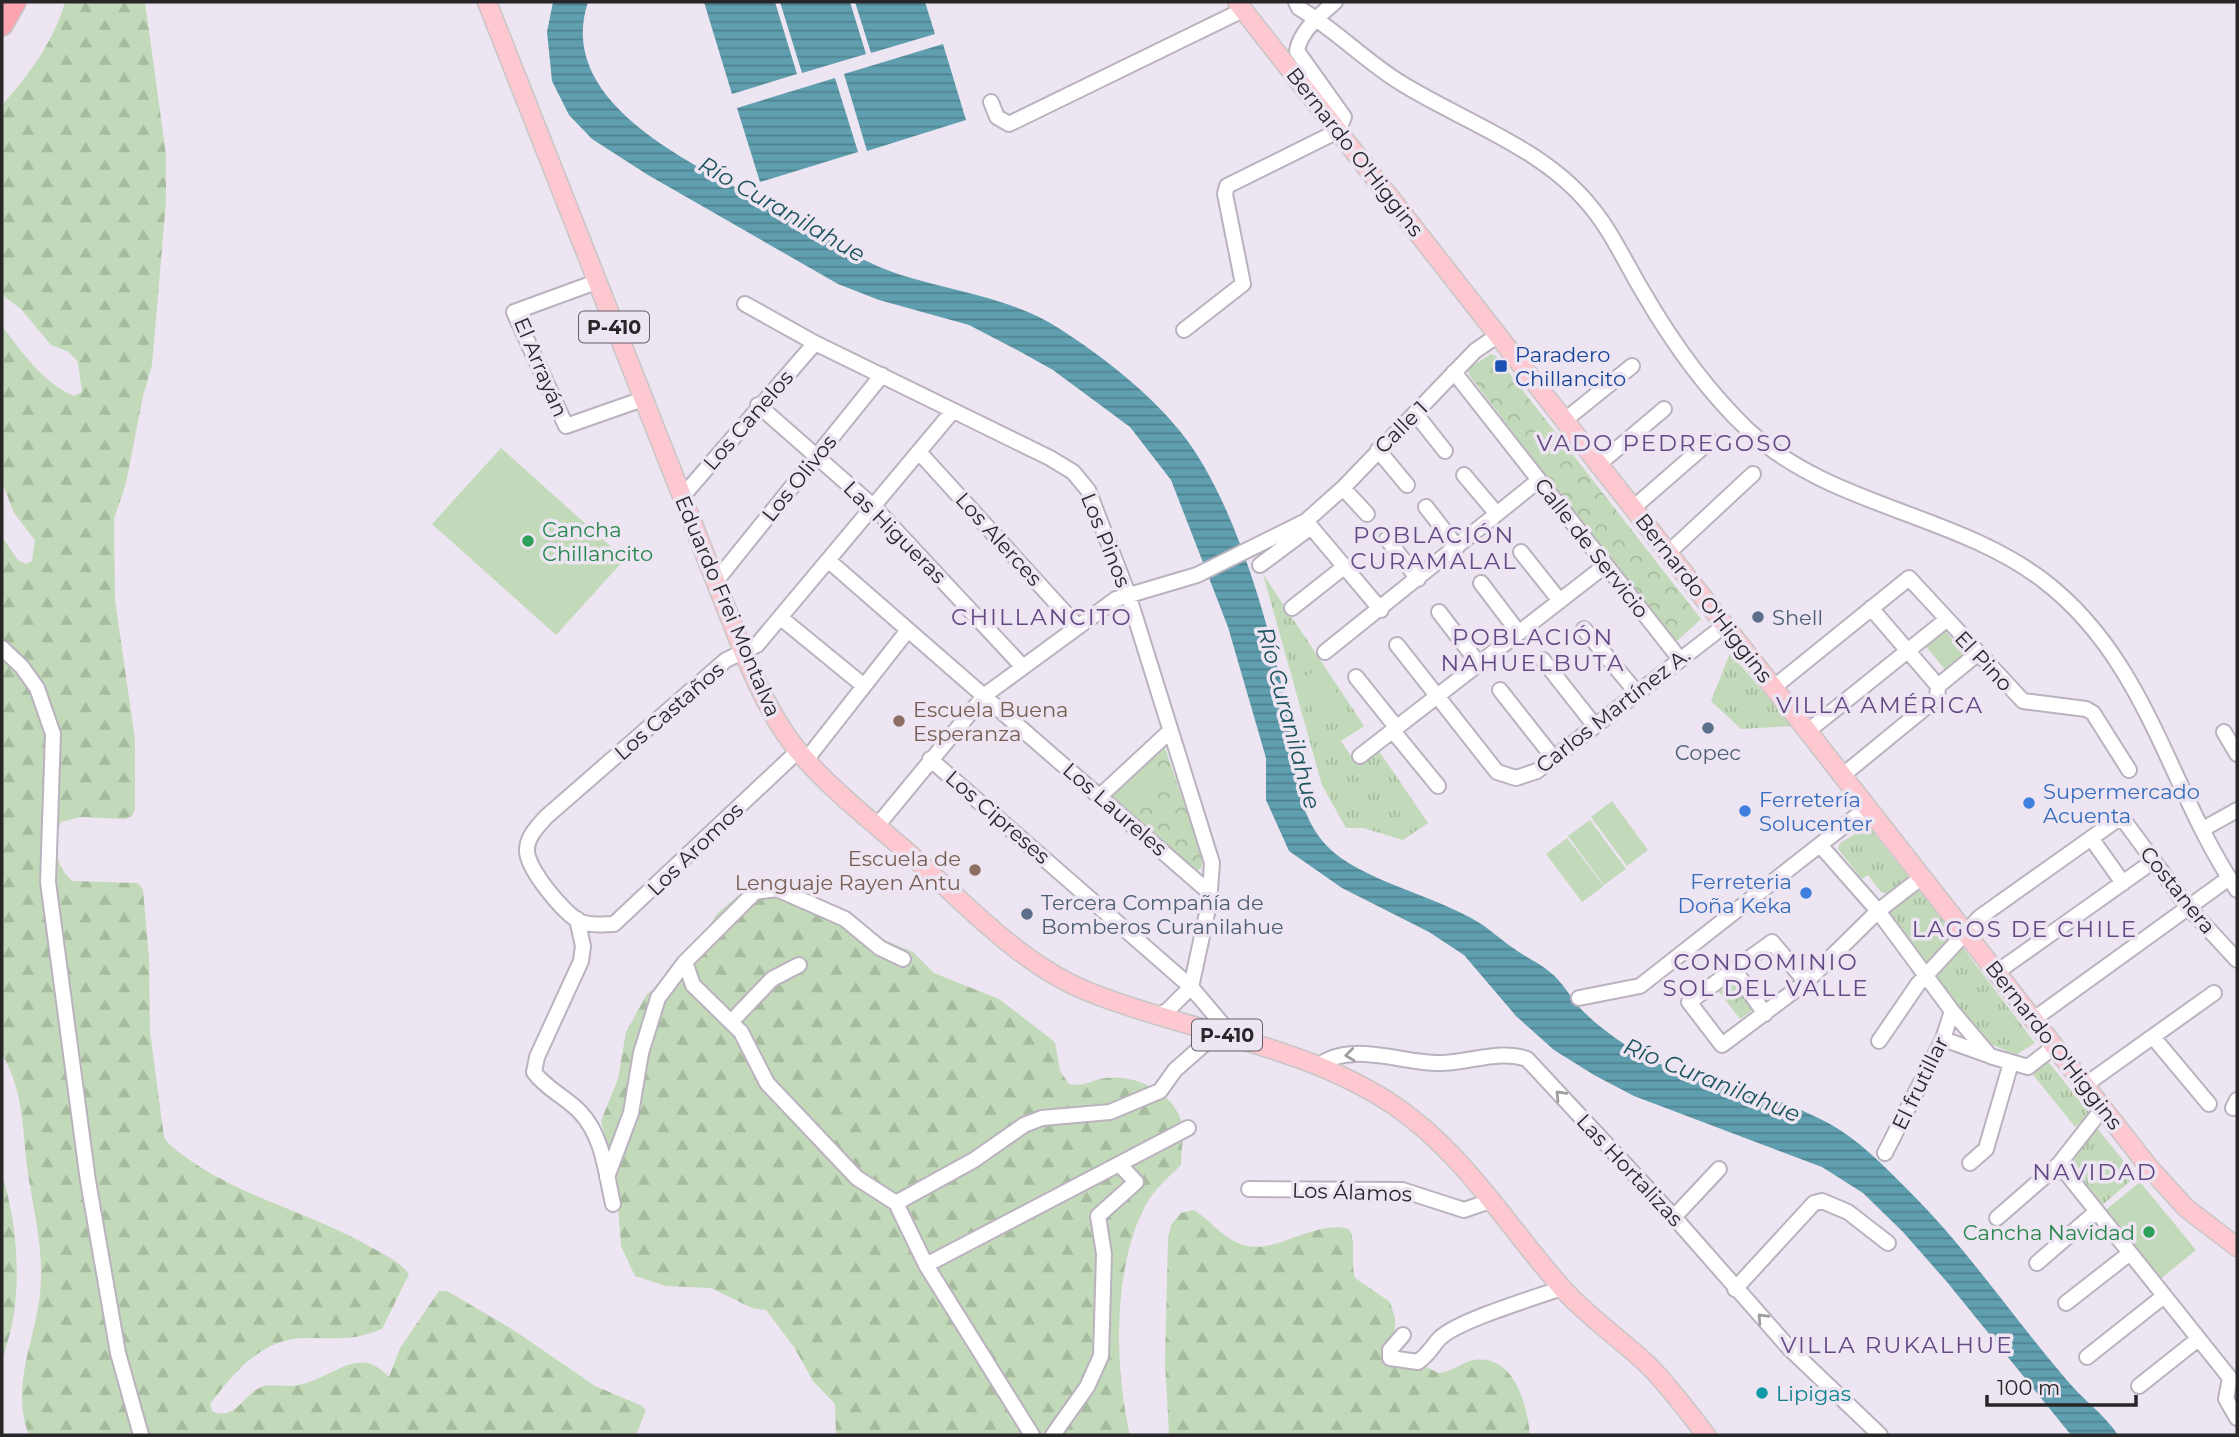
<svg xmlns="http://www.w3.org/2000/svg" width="2239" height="1437" font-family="Montserrat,sans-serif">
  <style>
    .grass { fill: url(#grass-tufts) }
    .forest { fill: url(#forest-firs) }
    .park { fill: url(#park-crowns) }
    .pitch { fill: #c2dab9 }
    .water { fill: url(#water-rules) }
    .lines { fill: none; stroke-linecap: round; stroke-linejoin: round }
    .minor-casing { stroke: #bab2bf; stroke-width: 18 }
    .major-casing { stroke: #c7c7c8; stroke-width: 21 }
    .highway-casing { stroke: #c7c7c8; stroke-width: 24 }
    .minor { stroke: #fff; stroke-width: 14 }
    .major { stroke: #fdc8cf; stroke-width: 18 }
    .highway { stroke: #fca4af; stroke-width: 21 }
    .oneway { stroke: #9f9d9f }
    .transit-dot { fill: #1a4fb4; stroke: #ede5f1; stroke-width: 2.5 }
    .leisure-dot { fill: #2e9e5b; stroke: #ede5f1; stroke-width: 2.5 }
    .service-dot { fill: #5c6f8a; stroke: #ede5f1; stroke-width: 2.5 }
    .education-dot { fill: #8d6e63; stroke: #ede5f1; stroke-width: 2.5 }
    .shop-dot { fill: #3f7fe0; stroke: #ede5f1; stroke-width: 2.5 }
    .culture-dot { fill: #0f9aa8; stroke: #ede5f1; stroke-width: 2.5 }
    .labels { text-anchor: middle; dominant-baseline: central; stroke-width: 7; stroke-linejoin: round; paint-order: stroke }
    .shield { fill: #ede5f1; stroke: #645f66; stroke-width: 2 }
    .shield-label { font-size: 19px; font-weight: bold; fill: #29262a }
    .street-label { font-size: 21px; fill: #29262a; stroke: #ede5f1 }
    .transit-label { font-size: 21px; fill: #164399; stroke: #ede5f1; text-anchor: start }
    .leisure-label { font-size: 21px; fill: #27864d; stroke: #ede5f1; text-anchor: start }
    .service-label { font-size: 21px; fill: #4e5e75; stroke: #ede5f1; text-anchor: start }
    .education-label { font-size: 21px; fill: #785e54; stroke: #ede5f1; text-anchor: start }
    .shop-label { font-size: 21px; fill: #366cbe; stroke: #ede5f1; text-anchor: start }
    .culture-label { font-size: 21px; fill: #0d838f; stroke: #ede5f1; text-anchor: start }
    .water-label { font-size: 23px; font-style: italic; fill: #1d5460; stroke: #ede5f1 }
    .neighbourhood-label { font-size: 23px; letter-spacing: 2px; fill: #634986; stroke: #ede5f1 }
  </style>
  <defs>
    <pattern id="grass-tufts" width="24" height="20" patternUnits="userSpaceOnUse" patternTransform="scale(1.75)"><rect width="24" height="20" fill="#c2dab9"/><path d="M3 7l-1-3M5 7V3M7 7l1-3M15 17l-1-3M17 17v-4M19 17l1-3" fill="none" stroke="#a7bb9f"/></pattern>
    <pattern id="forest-firs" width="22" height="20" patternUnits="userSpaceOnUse" patternTransform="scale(1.75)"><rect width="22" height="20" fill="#c2dab9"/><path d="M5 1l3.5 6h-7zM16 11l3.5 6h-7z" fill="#a7bb9f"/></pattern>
    <pattern id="park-crowns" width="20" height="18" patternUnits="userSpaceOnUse" patternTransform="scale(1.75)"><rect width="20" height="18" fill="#c2dab9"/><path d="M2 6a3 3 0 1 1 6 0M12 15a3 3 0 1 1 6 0" fill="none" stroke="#a7bb9f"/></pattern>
    <pattern id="water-rules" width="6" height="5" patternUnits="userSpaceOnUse" patternTransform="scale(1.75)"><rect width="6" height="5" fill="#609faf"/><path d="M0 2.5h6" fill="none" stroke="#4f818f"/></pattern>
  </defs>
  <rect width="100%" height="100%" fill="#ede5f1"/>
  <!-- grass -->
  <path class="grass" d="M1263,574l101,152 -23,15 16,24 22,-14 49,72 -25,17 -40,-12h-17l-24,-43z
    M1730,653l63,73 -52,3 -30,-28z
    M1864,829l8,2 36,45 -1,5 -18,13 -8,-2 -13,-17 -6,4 -24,-30 2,-6z
    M1918,888l117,155 -19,12 -32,-14 -101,-127z
    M2046,1059l44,55 -15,13 -45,-56z
    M2096,1127l40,49 -37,32 -36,-41z"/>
  <!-- forest -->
  <path class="forest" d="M65,2h80l21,153v47l-14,163 -9,31 -17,87 -12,36 1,81 20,140v69l-3,7 -7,3 -44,-2 -20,5c-9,20 -6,46 12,59l65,2 5,7 6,68 1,74 14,105 4,6c56,50 132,65 197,101 16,9 33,16 44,30l-27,55c-30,12 -43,9 -74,9 -45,-1 -73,33 -98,66l2,7c23,11 31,-16 49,-24 11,-4 25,1 37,-2 37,-7 60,-42 91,-8l11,-29 39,-57h8l68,40 80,55 45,19 6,5 -10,25h-607c-19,-49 6,-93 11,-141 5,-42 -7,-85 -13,-127 -5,-42 -3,-74 -25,-113v-517l16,23 8,4 6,-3 3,-21 -21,-27 -12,-31v-156c20,26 41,57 72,70l8,-4 -4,-30 -9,-10 -18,-7 -30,-36 -19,-14v-190c27,-30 52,-64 63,-103z
    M757,885l96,34 31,21 29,12 21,21 65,26 56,43 5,29 9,13c15,3 23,-4 37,-6 28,-4 67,13 75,43 4,13 0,31 0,44 -11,11 -25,23 -33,36 -36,62 -34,166 -18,234h-294l-1,-31 -22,-23 -19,-34 -28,-37 -14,-2 -41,-20 -45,-2 -31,-10 -14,-30 -5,-69 -15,-56 17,-42 8,-47 21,-38 17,-13 33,-36 20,-31 26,-23z
    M2,1174c14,46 19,98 11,146 -3,16 -9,31 -11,48z
    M1194,1210c16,10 26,25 44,33 35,16 73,-24 111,-14 8,13 1,33 6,49l35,24 5,16v31l4,6 40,18c13,-1 23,-11 35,-13 41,-6 53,46 56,75h-361l-4,-73 3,-123 3,-14 10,-12z"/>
  <!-- park -->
  <path class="park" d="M1491,354l5,2 205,263 -23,21h-7l-201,-264 -2,-7z
    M1165,748l38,111 -2,10 -7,2 -86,-75 47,-45z
    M1734,975l24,31 -18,13 -24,-31z"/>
  <!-- pitch -->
  <path class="pitch" d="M501,448l124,111 -69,76 -124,-111z
    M1942,627l25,30 -19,16 -25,-30z
    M1325,667l20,46 -26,11 -20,-45z
    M1149,756l22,25 -37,32 -22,-25z
    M1612,801l36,49 -21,16 -36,-49z
    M1590,820l36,49 -22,16 -36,-49z
    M1567,838l37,48 -22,16 -36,-48z
    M2140,1182l56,68 -38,31 -56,-68z"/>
  <!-- water -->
  <path class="water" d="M553,2h35c-37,111 132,173 205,216 36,21 67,44 108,57 54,17 111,23 159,54 42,27 87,62 119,101 55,66 91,197 108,280 9,48 5,100 41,137 30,32 108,49 150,75 12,7 23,18 35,26 12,9 27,15 38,25 11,9 19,23 28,34 15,16 35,31 53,42 33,23 77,29 115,41 28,8 58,21 83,34 29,16 54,42 77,65 59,58 104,126 158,189 17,21 38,35 53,57h-47l-124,-153 -44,-50 -40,-39 -41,-26 -188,-71 -40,-21 -40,-25 -38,-34 -52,-61 -35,-23 -87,-44 -53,-37 -23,-51v-42l-38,-131 -57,-147 -41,-53 -77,-57 -34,-19 -50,-26 -90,-25 -41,-16 -190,-109 -56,-36 -23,-24 -17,-34 -5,-49z
    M704,2h71l22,72 -65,20z
    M780,2h70l16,52 -64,19z
    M855,2h70l10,32 -64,19z
    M943,44l23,76 -99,31 -23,-77z
    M835,78l23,74 -98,30 -23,-74z"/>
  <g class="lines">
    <defs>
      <path id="minor" d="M1296,2l3,6c37,22 66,53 102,75 63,39 143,65 190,124 21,25 35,57 52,85 29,50 63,98 105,138 83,77 207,83 296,151 104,80 124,207 193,309
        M991,102l6,15 12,7 234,-114
        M596,282l-82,30 52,114 77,-27
        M745,304l70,39 235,115 23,14 15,18 40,104 84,269 -3,41 -18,83
        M1184,330l59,-46 -18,-90 2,-8 111,-55 6,-14 -47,-66c3,-20 24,-37 38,-49
        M1454,372l225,286
        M758,405l116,102 149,160
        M1415,413l30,38
        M1565,420l67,-54
        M1378,450l29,35
        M919,452l159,175
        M1599,464l65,-55
        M1464,475l33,39
        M1343,488l24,26
        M681,498l134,-155
        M1426,507l31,40
        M1633,508l77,-67
        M1306,521l75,89
        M1387,539l31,40
        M1521,552l39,49
        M1668,553l85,-79
        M829,561l381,332
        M1260,565l51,-38
        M716,581l166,-206
        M1481,583l38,50
        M1292,608l52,-41
        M1871,608l67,78
        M1439,612l40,52
        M781,618l83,68
        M1584,629l53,64
        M1397,645l100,127 19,6 21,-7 188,-146
        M2,648l20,19 15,21 16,46 -5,148 40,299 30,172 23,82
        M1325,652l214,-172
        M1543,660l52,66
        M1356,677l41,51
        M1774,687l135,-109 114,123 63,8 7,4 36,57
        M1500,690l52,66
        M1393,731l45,55
        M1808,731l138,-111
        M2224,732l13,22
        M798,751l-184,173c-10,0 -23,2 -33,-2 -16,-7 -55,-54 -54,-72 0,-13 10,-23 19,-33l180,-157 31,-15 195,-233
        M1360,756l246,-191
        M930,759l261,228 43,51
        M806,760l102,-130
        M1843,775l94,-77 1,-12 39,-32
        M1100,796l70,-65
        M877,826l108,-131 131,-96 81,-24 109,-54 37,-33 132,-137 23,-16
        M2203,829l34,-19
        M2091,838l32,45
        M1820,845l58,66 74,100 38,45 38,11 27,-21
        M577,919l6,27 -2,15 -44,96 -3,15c12,17 32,25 46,40 23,24 26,61 33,92
        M685,962l8,23 48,47 26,51 90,95 39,25 30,62 106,170
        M1734,969l31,45
        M1997,972l155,-110
        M1806,982l-34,-40 -83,60 33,43 84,-63 72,-71 44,-34
        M1579,998l61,-12 228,-179
        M1158,1016l10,-6 23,-23
        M2034,1019l195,-141
        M731,1022l41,-43 27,-14
        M2153,1037l56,67
        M1943,1039l45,16
        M1879,1041l39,-57 62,-67 138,-98 7,3 62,84 50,54
        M1318,1066c32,-26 85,-2 123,-3 28,0 59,-14 86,-4l147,158 116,132 90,86
        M2085,1085l129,-92
        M2233,1108l4,-8
        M1885,1153l58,-114 9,-28
        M1970,1163l16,-14 25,-86
        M2059,1164l171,214 -4,21 11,19
        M607,1177l24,-64 10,-60 17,-55 27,-36 70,-70 22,-3 68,30 35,29 23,11
        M1249,1189l153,1 62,20 29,-10
        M896,1203l78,-43 50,-35 18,-7 68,-6 50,-21 15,-21 43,-38
        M1674,1217l45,-48
        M1997,1218l62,-54 44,-56
        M2037,1263l59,-51
        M926,1265l262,-137
        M1735,1289l79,-86 8,-2 26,11 40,31
        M2066,1303l64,-50
        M1403,1335l-13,15v8l28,4c13,-10 14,-16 22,-24 19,-18 94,-40 122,-50
        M2087,1357l77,-61
        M2139,1386l58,-46
        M1053,1435l34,-48 14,-31 3,-102 -6,-38 38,-34 -17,-18"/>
      <path id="major" d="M487,2l256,649c15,35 31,71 56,101 32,38 75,71 113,104 54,48 109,109 177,136 100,40 214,52 306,114 70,48 112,120 168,183 26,29 58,50 86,77 21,21 39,46 57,69
        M1237,2l911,1164 38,42 51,39"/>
      <path id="highway" d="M2,25l13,-23"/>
    </defs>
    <!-- minor casing -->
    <use href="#minor" class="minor-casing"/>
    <!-- major casing -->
    <use href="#major" class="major-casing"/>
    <!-- highway casing -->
    <use href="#highway" class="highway-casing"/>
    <!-- minor -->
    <use href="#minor" class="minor"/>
    <!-- major -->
    <use href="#major" class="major"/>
    <!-- highway -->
    <use href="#highway" class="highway"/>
  </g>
  <!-- one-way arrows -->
  <defs><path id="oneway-chevron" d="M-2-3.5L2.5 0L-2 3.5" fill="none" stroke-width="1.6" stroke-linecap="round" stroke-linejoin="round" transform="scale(1.75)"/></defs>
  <g class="oneway">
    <use href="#oneway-chevron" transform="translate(1350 1055) rotate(173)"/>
    <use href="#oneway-chevron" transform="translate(1560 1095) rotate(-133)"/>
    <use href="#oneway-chevron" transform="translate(1762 1318) rotate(-133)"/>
  </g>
  <!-- markers -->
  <rect class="transit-dot" x="1494" y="359" width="14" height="14" rx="3.5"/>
  <g class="leisure-dot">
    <circle cx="528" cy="541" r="7"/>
    <circle cx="2149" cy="1232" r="7"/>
  </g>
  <g class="service-dot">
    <circle cx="1758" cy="617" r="7"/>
    <circle cx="1708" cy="728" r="7"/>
    <circle cx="1027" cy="914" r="7"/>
  </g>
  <g class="education-dot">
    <circle cx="899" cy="721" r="7"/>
    <circle cx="975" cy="870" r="7"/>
  </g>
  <g class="shop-dot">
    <circle cx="2029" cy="803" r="7"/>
    <circle cx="1745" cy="811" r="7"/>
    <circle cx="1806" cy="893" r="7"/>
  </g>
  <circle class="culture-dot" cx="1762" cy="1393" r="7"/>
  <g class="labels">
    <!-- shield labels -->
    <g class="shield">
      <rect x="579" y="311.5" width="70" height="31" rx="5"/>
      <rect x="1192" y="1019.5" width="70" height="31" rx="5"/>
    </g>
    <g class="shield-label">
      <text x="614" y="327">P-410</text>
      <text x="1227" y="1035">P-410</text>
    </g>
    <!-- street labels -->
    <g class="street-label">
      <text transform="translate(1355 152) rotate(52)">Bernardo O'Higgins</text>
      <text transform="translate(541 367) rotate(67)">El Arrayán</text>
      <text transform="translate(748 420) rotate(-49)">Los Canelos</text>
      <text transform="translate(1401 427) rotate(-45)">Calle 1</text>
      <text transform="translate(799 478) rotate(-51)">Los Olivos</text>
      <text transform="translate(895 532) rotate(45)">Las Higueras</text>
      <text transform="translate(999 539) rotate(48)">Los Alerces</text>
      <text transform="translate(1106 540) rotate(68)">Los Pinos</text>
      <text transform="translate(1592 548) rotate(52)">Calle de Servicio</text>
      <text transform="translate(1704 598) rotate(52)">Bernardo O'Higgins</text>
      <text transform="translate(728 606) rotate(67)">Eduardo Frei Montalva</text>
      <text transform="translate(1984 661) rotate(47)">El Pino</text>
      <text transform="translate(1613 710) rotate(-38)">Carlos Martínez A.</text>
      <text transform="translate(669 711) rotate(-41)">Los Castaños</text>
      <text transform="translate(1115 809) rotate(41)">Los Laureles</text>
      <text transform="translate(998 817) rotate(41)">Los Cipreses</text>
      <text transform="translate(695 849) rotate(-44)">Los Aromos</text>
      <text transform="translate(2178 890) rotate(51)">Costanera</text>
      <text transform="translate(2054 1045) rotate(52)">Bernardo O'Higgins</text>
      <text transform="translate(1920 1083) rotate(-64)">El frutillar</text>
      <text transform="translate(1630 1170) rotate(47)">Las Hortalizas</text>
      <text transform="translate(1352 1192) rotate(2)">Los Álamos</text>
    </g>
    <!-- transit labels -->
    <g class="transit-label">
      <text x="1515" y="354">Paradero<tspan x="1515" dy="24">Chillancito</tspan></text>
    </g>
    <!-- leisure labels -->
    <g class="leisure-label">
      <text x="542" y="529">Cancha<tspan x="542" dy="24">Chillancito</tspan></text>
      <text x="2135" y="1232" text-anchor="end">Cancha Navidad</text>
    </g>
    <!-- service labels -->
    <g class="service-label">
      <text x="1772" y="617">Shell</text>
      <text x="1708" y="752" text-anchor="middle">Copec</text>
      <text x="1041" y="902">Tercera Compañía de<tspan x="1041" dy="24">Bomberos Curanilahue</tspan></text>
    </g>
    <!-- education labels -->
    <g class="education-label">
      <text x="913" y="709">Escuela Buena<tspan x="913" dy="24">Esperanza</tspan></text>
      <text x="961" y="858" text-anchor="end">Escuela de<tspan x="961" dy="24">Lenguaje Rayen Antu</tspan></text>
    </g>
    <!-- shop labels -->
    <g class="shop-label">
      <text x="2043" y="791">Supermercado<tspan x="2043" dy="24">Acuenta</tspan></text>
      <text x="1759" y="799">Ferretería<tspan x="1759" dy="24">Solucenter</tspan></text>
      <text x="1792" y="881" text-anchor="end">Ferreteria<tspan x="1792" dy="24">Doña Keka</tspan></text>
    </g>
    <!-- culture labels -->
    <g class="culture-label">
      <text x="1776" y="1393">Lipigas</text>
    </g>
    <!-- water labels -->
    <g class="water-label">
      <text transform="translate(782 209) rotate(30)">Río Curanilahue</text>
      <text transform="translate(1289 718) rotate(75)">Río Curanilahue</text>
      <text transform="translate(1712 1080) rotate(22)">Río Curanilahue</text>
    </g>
    <!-- neighbourhood labels -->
    <g class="neighbourhood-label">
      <text x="1665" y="443">VADO PEDREGOSO</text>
      <text x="1434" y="535">POBLACIÓN<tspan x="1434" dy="26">CURAMALAL</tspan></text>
      <text x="1042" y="617">CHILLANCITO</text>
      <text x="1533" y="637">POBLACIÓN<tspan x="1533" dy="26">NAHUELBUTA</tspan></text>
      <text x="1880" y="705">VILLA AMÉRICA</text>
      <text x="2025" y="929">LAGOS DE CHILE</text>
      <text x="1766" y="962">CONDOMINIO<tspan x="1766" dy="26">SOL DEL VALLE</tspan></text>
      <text x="2095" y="1172">NAVIDAD</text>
      <text x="1897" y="1345">VILLA RUKALHUE</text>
    </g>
  </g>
  <!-- border -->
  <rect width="2239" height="1437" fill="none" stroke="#29262a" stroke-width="7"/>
  <!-- scale -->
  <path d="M1987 1395v10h149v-10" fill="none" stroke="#29262a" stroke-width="3.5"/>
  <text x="1997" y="1395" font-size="21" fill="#29262a" stroke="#ede5f1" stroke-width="5" paint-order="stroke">100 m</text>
</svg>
